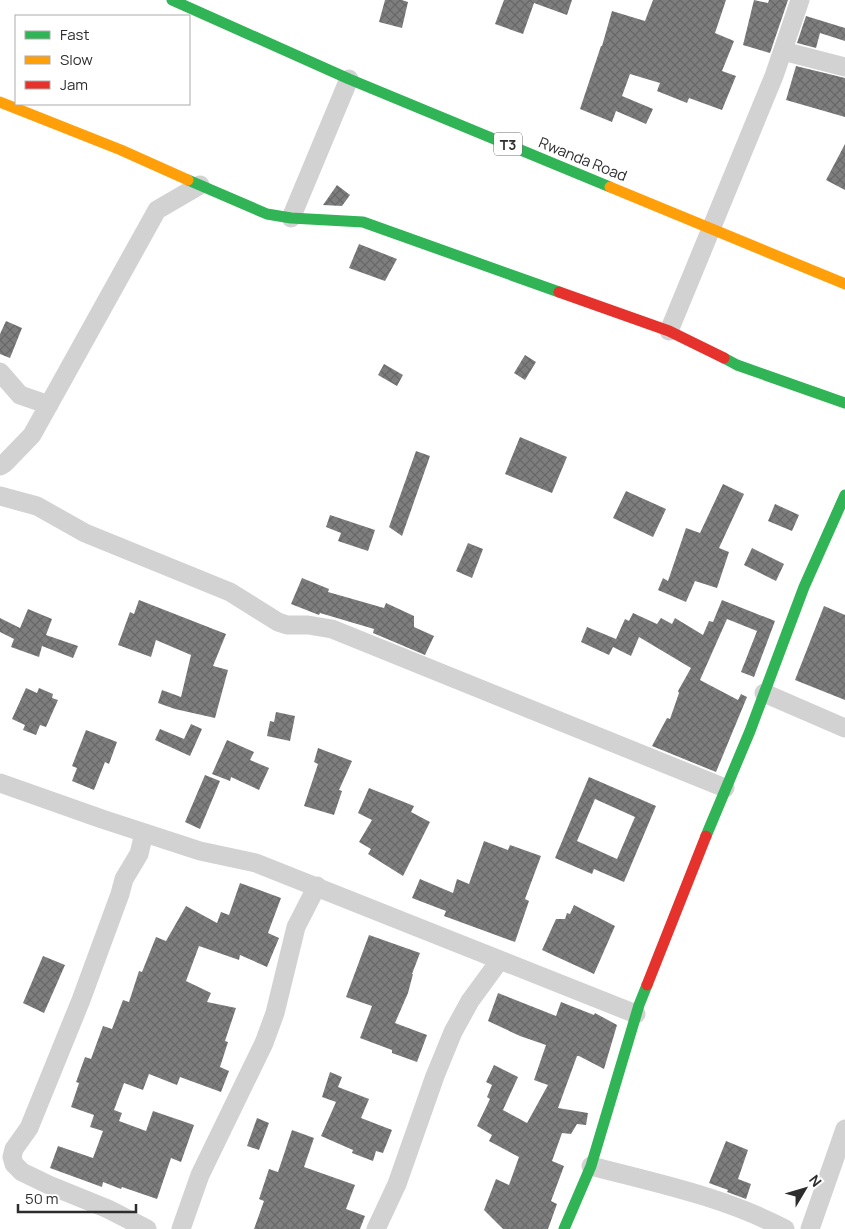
<svg xmlns="http://www.w3.org/2000/svg" width="845" height="1229" font-family="Manrope,sans-serif">
  <style>
    .building { fill: url(#building-cross-hatch); fill-rule: evenodd }
    .lines { fill: none; stroke-linecap: round; stroke-linejoin: round }
    .street { stroke: #d2d2d2; stroke-width: 19 }
    .fast { stroke: #30b455; stroke-width: 11 }
    .slow { stroke: #ff9f0a; stroke-width: 11 }
    .jam { stroke: #e5322d; stroke-width: 11 }
    .labels { text-anchor: middle; dominant-baseline: central; stroke-width: 5; stroke-linejoin: round; paint-order: stroke }
    .shield { fill: #fff; stroke: #6c6c6c; stroke-width: 1 }
    .shield-label { font-size: 14px; font-weight: bold; fill: #2d2d2d }
    .street-label { font-size: 15px; fill: #2d2d2d; stroke: #fff }
  </style>
  <defs>
    <pattern id="building-cross-hatch" width="8" height="8" patternUnits="userSpaceOnUse" patternTransform="scale(1.25)"><rect width="8" height="8" fill="#7e7e7e"/><path d="M0 0l8 8M0 8l8-8" fill="none" stroke="#686868"/></pattern>
  </defs>
  <rect width="100%" height="100%" fill="#fff"/>
  <!-- building -->
  <path class="building" d="M385,0h17l6,2 -6,26 -23,-6z
    M504,0h68l-5,15 -33,-12 -11,31 -28,-10z
    M653,0h73l-11,33 19,8 -12,30 14,5 -14,34 -33,-12 -2,5 -30,-12 3,-8 -30,-9 -8,22 31,13 -7,15 -30,-13 -4,11 -32,-13 21,-63h1l10,-35 33,10z
    M754,0l14,3 1,-3h19l-18,53 -27,-8z
    M806,16l39,12v13l-25,-8 -4,15 -19,-5z
    M796,66l49,12v39l-59,-17z
    M845,144v46l-19,-10z
    M337,185l13,10 -8,11 -19,-1z
    M359,244l38,15 -12,22 -36,-13z
    M6,321l16,7 -12,30 -10,-4v-20z
    M525,355l11,7 -11,18 -11,-7z
    M384,364l19,11 -6,11 -19,-11z
    M520,437l47,20 -15,36 -47,-19z
    M416,451l14,5 -28,80 -13,-9z
    M723,484l21,10 -25,54 10,4 -12,36 -22,-7 -9,21 -28,-12 5,-12 5,3 18,-53 14,5z
    M626,491l40,18 -13,28 -40,-19z
    M775,504l24,11 -7,16 -24,-10z
    M330,515l45,15 -7,21 -30,-10 3,-8 -15,-6z
    M468,543l15,6 -11,29 -16,-7z
    M752,548l32,16 -8,17 -32,-16z
    M302,578l27,11 -1,3 56,16 2,-5 28,13v11l20,9 -9,19 -52,-22 1,-4 -54,-16 -1,2 -28,-11z
    M139,600l87,34 -13,32 15,4 -13,48 -40,-9 -17,-6 4,-13 19,7 10,-42 -35,-15 -5,17 -33,-12 12,-33 4,2z
    M722,600l53,21 -21,56 -13,-5 16,-41 -30,-12 -27,61 38,20 3,-6 6,3 -31,75 -64,-26 15,-28 3,1 9,-26 -1,-2 13,-23 -52,-31 -8,19 -18,-9 -4,8 -28,-13 6,-15 29,12 9,-20 4,2 4,-8 24,11 4,-6 11,6 3,-6 28,17 6,-14 4,1z
    M824,606l21,9v85l-50,-20z
    M28,609l24,10 -6,16 32,11 -5,12 -31,-12 -3,11 -28,-10 3,-8 -14,-7v-14l20,10z
    M26,688l11,5 2,-5 14,6 -1,4 6,2 -12,27 -6,-2 -4,10 -13,-5 2,-5 -13,-6z
    M276,712l19,4 -5,25 -23,-5 3,-15 4,1z
    M191,724l11,5 -12,27 -35,-16 5,-11 24,10z
    M86,730l31,12 -8,22 -4,-2 -11,28 -22,-9 5,-13 -5,-2z
    M227,740l27,12 -4,8 19,8 -10,22 -28,-13 -1,4 -18,-7z
    M318,748l34,13 -13,29 3,1 -8,24 -30,-9 14,-42 -4,-2z
    M205,775l15,6 -20,48 -15,-7z
    M589,777l67,29 -32,76 -30,-13 -2,5 -37,-16zM595,799l40,18 -18,42 -40,-18z
    M369,788l45,18 -3,6 19,10 -27,54 -35,-22 3,-5 -12,-7 13,-22 -14,-7z
    M484,841l24,9 2,-5 31,11 -16,43 4,2 -14,41 -71,-26 2,-5 -34,-13 8,-19 33,14 4,-14 12,5z
    M240,883l41,15 -13,35 11,5 -12,29 -27,-12 -1,5 -40,-14 -13,35 25,12 -4,9 29,6 -11,33 3,1 -8,25 9,4 -8,21 -41,-15 -3,8 -28,-11 -6,16 -19,-7 -10,27 8,3 -3,8 27,10 7,-20 41,14 -13,37 -10,-4 -14,41 -35,-12 -1,2 -18,-7 -1,5 -52,-19 8,-22 35,12 10,-27 -13,-4 4,-12 -23,-8 8,-24 -3,-1 9,-25 6,2 12,-33 9,3 11,-29 6,2 10,-31 3,1 14,-35 10,4 20,-35 31,17 4,-11 8,3z
    M574,905l41,21 -21,48 -52,-24 14,-31h9l2,-6 3,1z
    M369,935l51,18 -8,21h1l-5,19 -13,30 32,12 -10,27 -25,-9v-3l-32,-12 12,-32 -26,-9z
    M43,956l22,9 -21,48 -21,-10z
    M498,993l58,23 5,-14 33,13 1,-2 22,12 -13,44 -25,-13h-2l-19,52 30,5 -2,12 -9,-1 -6,10 -9,-1 -10,28 12,5 -13,35 6,3 -9,25h-45l-19,-19 12,-31 13,6 10,-28 -30,-16 3,-6 -15,-9 13,-27 -3,-2 5,-12 -6,-3 8,-17 24,12 -15,33 24,13 21,-38 -14,-5 12,-35 -26,-9 -32,-15z
    M330,1072l12,5 -4,10 31,12 -8,19 31,12 -9,23 -7,-2 -3,10 -21,-8 1,-3 -32,-14 15,-34 -14,-5z
    M257,1118l12,5 -10,27 -12,-4z
    M292,1130l22,8 -10,29 51,18 -9,24 19,7 -5,13h-106l10,-28 -5,-2 10,-30 9,3z
    M726,1141l22,9 -10,29 13,5 -5,15 -19,-7 1,-2 -19,-7z"/>
  <g class="lines">
    <!-- street -->
    <path class="street" d="M783,51l62,16
      M291,218l58,-139
      M669,331l105,-255 26,-76
      M0,372l20,23 29,10
      M0,466l5,-3 27,-28 125,-225 43,-25
      M0,496l37,10 48,27 145,59 48,30 9,3h21l24,4 393,159
      M764,693l81,35
      M0,783l102,36 98,32 56,12 380,151
      M144,833l-5,21 -15,25 -4,15 -39,106 -52,128 -15,21 -2,8 2,7 8,8 27,13 59,24 39,20
      M591,1166c65,17 134,31 194,63
      M181,1229l19,-54 64,-132 11,-30 21,-86 21,-41
      M376,1229l21,-45 38,-108 18,-44 17,-31 30,-41
      M810,1229l35,-100"/>
    <!-- fast -->
    <path class="fast" d="M172,0l177,79 261,108
      M188,180l79,34 24,4 72,4 196,70
      M724,358l13,7 108,38
      M706,836l44,-105 54,-144 41,-92
      M564,1229l27,-63 48,-161 8,-20"/>
    <!-- slow -->
    <path class="slow" d="M0,102l121,48 67,30
      M610,187l235,97"/>
    <!-- jam -->
    <path class="jam" d="M559,292l110,39 55,27
      M647,985l59,-149"/>
  </g>
  <g class="labels">
    <!-- shield labels -->
    <rect class="shield" x="494" y="132.5" width="28" height="23" rx="4"/>
    <g class="shield-label">
      <text x="508" y="144">T3</text>
    </g>
    <!-- street labels -->
    <g class="street-label">
      <text transform="translate(583 159) rotate(22)">Rwanda Road</text>
    </g>
  </g>
  <!-- legend -->
  <rect x="15" y="15" width="175" height="90" fill="#ffffff" stroke="#ababab"/>
  <rect x="25" y="31" width="25" height="8" fill="#30b455" stroke="#ababab"/>
  <text x="60" y="40" font-size="15" fill="#2d2d2d">Fast</text>
  <rect x="25" y="56" width="25" height="8" fill="#ff9f0a" stroke="#ababab"/>
  <text x="60" y="65" font-size="15" fill="#2d2d2d">Slow</text>
  <rect x="25" y="81" width="25" height="8" fill="#e5322d" stroke="#ababab"/>
  <text x="60" y="90" font-size="15" fill="#2d2d2d">Jam</text>
  <!-- north arrow -->
  <g transform="translate(805 1189) rotate(52)" stroke="#ffffff" stroke-width="4" paint-order="stroke">
  <path d="M0-4L9 19L0 12L-9 19Z" fill="#2d2d2d"/>
  <text y="-8" font-size="14" font-weight="bold" text-anchor="middle" fill="#2d2d2d">N</text>
  </g>
  <!-- scale -->
  <path d="M18 1204v8h118v-8" fill="none" stroke="#2d2d2d" stroke-width="2.5"/>
  <text x="25" y="1204" font-size="15" fill="#2d2d2d" stroke="#ffffff" stroke-width="4" paint-order="stroke">50 m</text>
</svg>
